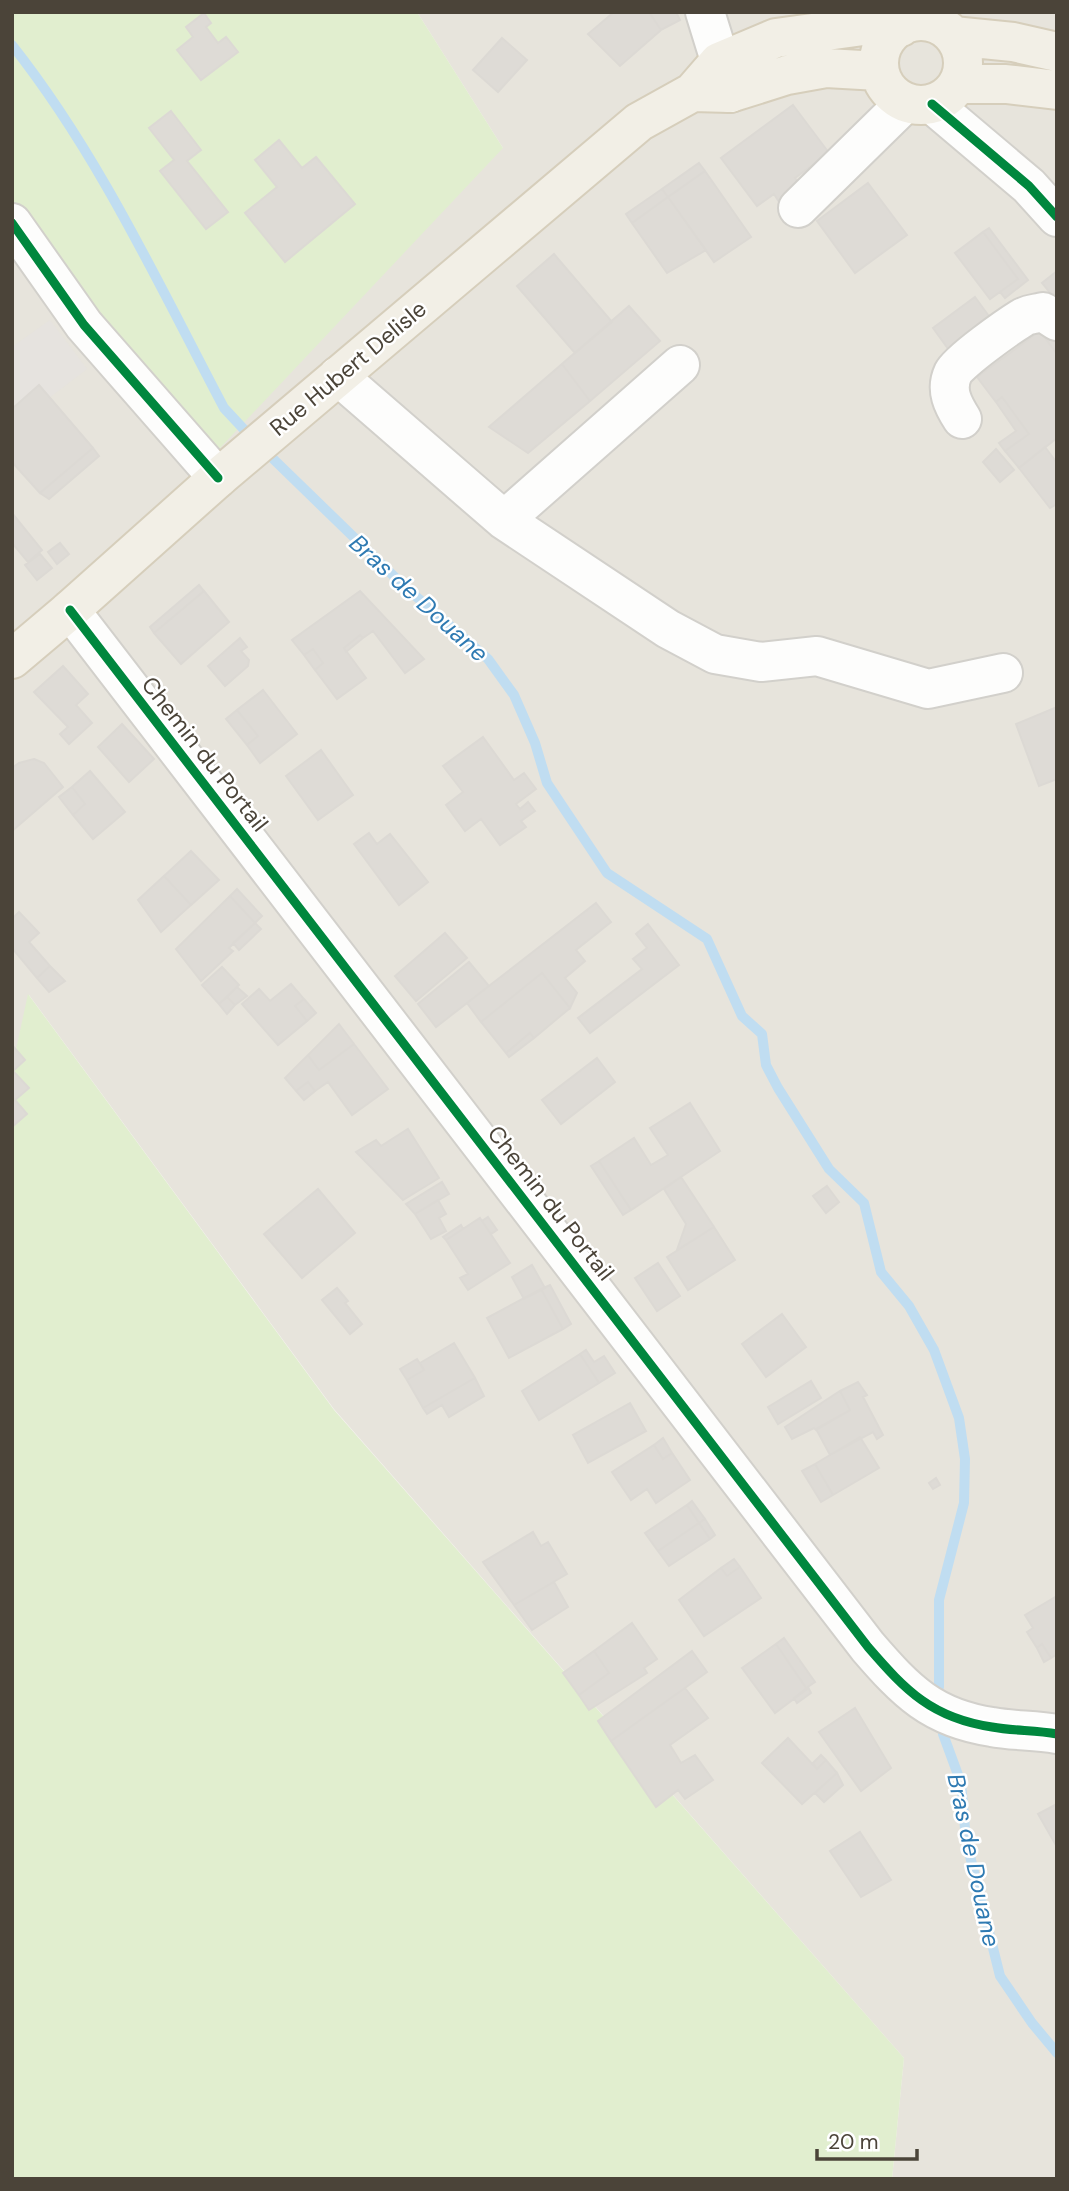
<svg xmlns="http://www.w3.org/2000/svg" width="1069" height="2191" font-family="'DM Sans',sans-serif">
  <style>
    .residential { fill: #e7e4dc }
    .green { fill: #e1eecf }
    .parking { fill: #e6e3df }
    .lines { fill: none; stroke-linecap: round; stroke-linejoin: round }
    .stream { stroke: #c0ddf1; stroke-width: 10 }
    .building { fill: #dedbd6; stroke: #dcd9d4; stroke-width: 2 }
    .minor-casing { stroke: #d2d0cb; stroke-width: 42 }
    .major-casing { stroke: #d6cebb; stroke-width: 42 }
    .minor { stroke: #fdfdfc; stroke-width: 38 }
    .major { stroke: #f2efe6; stroke-width: 38 }
    .cycleway-casing { stroke: #fff; stroke-width: 13 }
    .cycleway { stroke: #00873e; stroke-width: 9 }
    .labels { text-anchor: middle; dominant-baseline: central; stroke-width: 5; stroke-linejoin: round; paint-order: stroke }
    .street-label { font-size: 23px; fill: #4b4439; stroke: #fff }
    .water-label { font-size: 24px; font-style: italic; fill: #2e7ab2; stroke: #fff }
  </style>
  <rect width="100%" height="100%" fill="#f4f2ee"/>
  <!-- residential -->
  <path class="residential" d="M417,12h640v2167h-165l12,-121 -570,-649 -305,-414 -17,73v-861l491,-59z"/>
  <!-- green -->
  <path class="green" d="M12,12h405l86,136 -299,317 -192,-237z
    M28,994l306,416 570,648 -12,121h-880v-1111z"/>
  <!-- parking -->
  <path class="parking" d="M50,320l37,49 -38,29 -37,11v-62z"/>
  <g class="lines">
    <!-- stream -->
    <path class="stream" d="M12,45c87,110 147,240 212,363l29,31
      M264,450l140,136 84,73 26,36 21,48 12,40 60,90 100,66 35,77 20,18 4,31 12,23 51,81 35,34 17,69 28,34 25,44 25,68 6,41 -1,44 -25,97v87
      M943,1734l18,49 5,57 34,136 32,47 25,30"/>
  </g>
  <!-- building -->
  <path class="building" d="M614,12h35l12,18 -41,36 -32,-32z
    M649,12h27l4,8 -19,10z
    M204,13l7,10 -5,4 12,16 8,-6 12,15 -37,28 -24,-30 16,-13 -7,-10z
    M502,38l25,22 -29,32 -25,-22z
    M793,105l36,48 -34,25 8,11 -22,16 -7,-11 -17,12 -36,-48z
    M171,111l30,39 -14,11 41,51 -22,17 -46,-58 14,-11 -25,-32z
    M279,140l23,28 14,-11 39,47 -70,58 -40,-49 32,-26 -22,-27z
    M699,163l6,8 -37,26 -6,-8z
    M705,171l46,66 -37,25 -46,-65z
    M868,183l39,52 -52,38 -38,-52z
    M662,189l6,8 -36,26 -6,-9z
    M668,197l38,53 -39,23 -35,-50z
    M989,228l39,52 -23,18 -5,-6 18,-13 -35,-47z
    M983,232l35,47 -28,20 -35,-46z
    M554,254l58,68 -37,31 -58,-67z
    M1057,271v20l-5,4 -10,-12z
    M975,297l16,22 -42,31 -16,-22z
    M629,306l31,35 -70,60 -28,-37z
    M1040,331l17,23v84l-38,30 -14,-17 24,-17 -27,-37 -6,5 -19,-25z
    M1040,331h17v23z
    M562,364l28,37 -62,52 -39,-26z
    M39,385l54,63 -53,45 -28,-31v-53z
    M1002,397l27,37 -24,17 -6,-8 17,-12 -20,-29z
    M1045,447l12,16v41l-7,4 -31,-40z
    M93,448l6,8 -50,43 -9,-6z
    M996,449l18,21 -14,12 -17,-20z
    M12,513l30,37 -14,12 -16,-19z
    M60,543l9,11 -12,10 -9,-12z
    M40,554l12,14 -15,12 -12,-15z
    M199,585l5,6 -50,42 -4,-6z
    M204,591l25,31 -48,42 -27,-31z
    M360,591l64,68 -19,14 -32,-42 -10,7 -3,-3 -16,13 22,30 -29,21 -22,-29 8,-7 -10,-14 -9,6 -12,-15z
    M360,635l3,3 -17,14 -2,-4z
    M240,638l7,9 -6,4 8,9 -1,6 -23,20 -17,-20z
    M313,649l10,14 -8,7 -11,-15z
    M63,666l25,28 -12,11 16,18 -23,21 -9,-10 8,-7 -34,-35z
    M263,690l34,44 -37,29 -13,-18 11,-9 -21,-26z
    M1057,707v72l-18,7 -23,-62z
    M237,710l21,26 -11,9 -21,-26z
    M122,724l32,35 -25,23 -31,-35z
    M483,737l31,43 10,-7 12,16 -20,15 4,5 8,-7 7,9 -14,10 5,6 -26,18 -19,-26 -16,12 -19,-26 17,-13 -20,-26z
    M321,750l32,45 -35,25 -32,-44z
    M34,759l10,4 19,24 -51,44v-63l7,-5z
    M90,771l35,41 -32,27 -20,-24 12,-11 -13,-17z
    M72,787l13,17 -12,11 -14,-18z
    M369,833l8,11 13,-10 38,48 -29,23 -45,-61z
    M191,851l28,29 -28,25 -27,-29z
    M164,876l27,29 -30,27 -23,-32z
    M237,889l25,27 -7,7 -25,-27z
    M230,896l25,27 -26,25 4,3 -32,30 -25,-32z
    M596,903l15,19 -35,28 9,11 -20,17 12,15 -7,15 -28,-35 -61,49 -14,-19z
    M19,912l20,21 -10,9 21,24 -13,12 -25,-30v-29z
    M255,923l6,6 -22,21 -6,-7z
    M648,924l31,41 -89,68 -12,-15 64,-49 -9,-10 14,-11 -11,-14z
    M445,933l22,25 -51,43 -21,-25z
    M469,962l20,24 -53,41 -18,-23z
    M50,966l15,15 -16,11 -12,-14z
    M222,967l17,18 -20,19 -17,-19z
    M542,973l28,35 -36,30 -4,-5 -24,20 -25,-31z
    M291,984l13,15 -9,7 12,15 -29,24 -36,-41 17,-15 11,12z
    M237,987l10,9 -12,9 -8,-8z
    M227,997l8,8 -8,9 -8,-10z
    M304,999l12,14 -9,8 -12,-15z
    M339,1024l15,20 -35,26 -11,-15z
    M530,1033l4,5 -25,19 -3,-4z
    M354,1044l34,45 -36,26 -24,-33 -13,9 -7,-9 -12,9 -11,-13 23,-23 11,15z
    M12,1045l13,15 -12,11 16,17 -14,12 12,14 -15,13z
    M597,1058l18,24 -54,42 -19,-24z
    M308,1082l7,9 -11,9 -8,-9z
    M690,1103l30,48 -89,59 -32,-49 35,-23 17,27 17,-10 -18,-27z
    M408,1129l31,49 -36,22 -47,-48 20,-12 5,6z
    M599,1161l32,49 -8,5 -32,-49z
    M681,1177l33,50 -37,23 9,-26 -22,-35z
    M442,1182l7,12 -34,20 -9,-10z
    M827,1186l12,16 -13,11 -13,-17z
    M318,1189l37,44 -53,45 -38,-44z
    M438,1200l8,14 -7,4 7,13 -15,8 -16,-25z
    M488,1217l9,13 -6,4 -9,-13z
    M480,1218l30,45 -42,27 -8,-12 8,-4 -22,-34z
    M461,1225l2,4 -17,11 -3,-3z
    M714,1227l21,33 -47,30 -21,-33z
    M658,1263l22,33 -23,15 -22,-33z
    M532,1265l13,23 -21,11 -12,-22z
    M550,1285l21,39 -8,5 -22,-40z
    M337,1288l11,13 -3,2 17,21 -12,10 -28,-34z
    M541,1289l22,40 -54,29 -22,-40z
    M782,1314l24,33 -40,30 -24,-33z
    M454,1343l21,35 -52,30 -16,-28 17,-10 -4,-7z
    M586,1350l8,12 10,-6 11,17 -16,10 -19,-29z
    M580,1354l19,29 -60,37 -17,-29z
    M417,1359l7,11 -17,10 -7,-11z
    M475,1378l9,18 -35,21 -7,-12 -15,9 -4,-6z
    M811,1381l10,17 -43,26 -10,-17z
    M858,1382l9,13 -4,2 20,38 -6,4 -4,-7 -43,23 -14,-26 34,-19 -10,-19z
    M840,1391l10,19 -34,20 -2,-2 -22,11 -7,-12z
    M630,1403l16,28 -58,32 -15,-28z
    M860,1437l19,31 -46,27 -18,-31z
    M663,1438l9,15 -9,6 -9,-14z
    M654,1445l9,14 9,-6 18,27 -34,23 -9,-14 -16,11 -19,-28z
    M815,1464l18,31 -12,7 -19,-31z
    M936,1478l4,7 -7,4 -4,-6z
    M692,1501l13,18 -6,4 -12,-18z
    M687,1505l12,18 -41,28 -13,-18z
    M705,1519l10,16 -5,4 -11,-16z
    M699,1523l11,16 -41,27 -11,-15z
    M533,1532l8,14 7,-4 19,32 -53,31 -31,-43z
    M734,1559l6,8 -13,9 -6,-8z
    M740,1567l21,31 -57,38 -25,-36 42,-32 6,8z
    M554,1582l14,25 -36,23 -18,-25z
    M1057,1596v58l-6,4 -9,-14 -5,4 -10,-16 6,-4 -8,-13z
    M632,1623l25,36 -13,9 3,5 -58,37 -10,-15 30,-22 -15,-22z
    M784,1638l31,44 -9,6 -30,-44z
    M776,1644l31,45 -32,24 -33,-45z
    M1042,1644l9,14 -7,4 -7,-14z
    M594,1651l15,22 -30,22 -16,-22z
    M692,1651l15,21 -96,69 -13,-20z
    M808,1687l3,6 -14,10 -3,-5z
    M685,1688l23,30 -38,27 11,18 14,-8 18,25 -28,19 -7,-9 -22,17 -45,-66z
    M855,1708l36,60 -30,23 -42,-59z
    M788,1738l29,31 9,-9 11,13 -35,31 -40,-41z
    M821,1755l5,5 -9,9 -4,-6z
    M837,1773l6,12 -19,17 -9,-9z
    M1057,1804v43l-19,-33z
    M860,1832l31,48 -30,17 -31,-46z"/>
  <g class="lines">
    <defs>
      <path id="minor" d="M705,12l25,81
        M932,104l97,82 28,31
        M798,208l107,-105
        M12,223l72,102 134,153
        M338,376l166,144 164,109 47,25 46,8 56,-6 111,33 75,-16
        M962,419c-9,-14 -17,-29 -9,-46 6,-12 56,-47 69,-55 6,-4 14,-4 21,-6l14,9
        M504,520l176,-155
        M70,610l798,1037c38,44 64,71 124,80 21,4 43,3 65,7"/>
      <path id="major" d="M879 63a42 42 0 1 1 84 0a42 42 0 1 1-84 0Z
        M953,36l60,6 44,10
        M958,84h48l51,6
        M693,92l37,1 57,-18 39,-7 53,3
        M12,659l58,-49 148,-132 421,-356 54,-30 26,-30 57,-24 87,-12 38,1"/>
    </defs>
    <!-- minor casing -->
    <use href="#minor" class="minor-casing"/>
    <!-- major casing -->
    <use href="#major" class="major-casing"/>
    <!-- minor -->
    <use href="#minor" class="minor"/>
    <!-- major -->
    <use href="#major" class="major"/>
    <defs>
      <path id="cycleway" d="M932,104l97,82 28,31
        M12,223l72,102 134,153
        M70,610l798,1037c38,44 64,71 124,80 21,4 43,3 65,7"/>
    </defs>
    <!-- cycleway casing -->
    <use href="#cycleway" class="cycleway-casing"/>
    <!-- cycleway -->
    <use href="#cycleway" class="cycleway"/>
  </g>
  <g class="labels">
    <!-- street labels -->
    <g class="street-label">
      <text transform="translate(348 368) rotate(-40)">Rue Hubert Delisle</text>
      <text transform="translate(205 754) rotate(52)">Chemin du Portail</text>
      <text transform="translate(551 1203) rotate(52)">Chemin du Portail</text>
    </g>
    <!-- water labels -->
    <g class="water-label">
      <text transform="translate(419 598) rotate(42)">Bras de Douane</text>
      <text transform="translate(974 1860) rotate(78)">Bras de Douane</text>
    </g>
  </g>
  <!-- border -->
  <rect width="1069" height="2191" fill="none" stroke="#4b4439" stroke-width="28"/>
  <!-- scale -->
  <path d="M817 2149v10h100v-10" fill="none" stroke="#4b4439" stroke-width="3.5"/>
  <text x="828" y="2149" font-size="21" fill="#4b4439" stroke="#ffffff" stroke-width="5" paint-order="stroke">20 m</text>
</svg>
